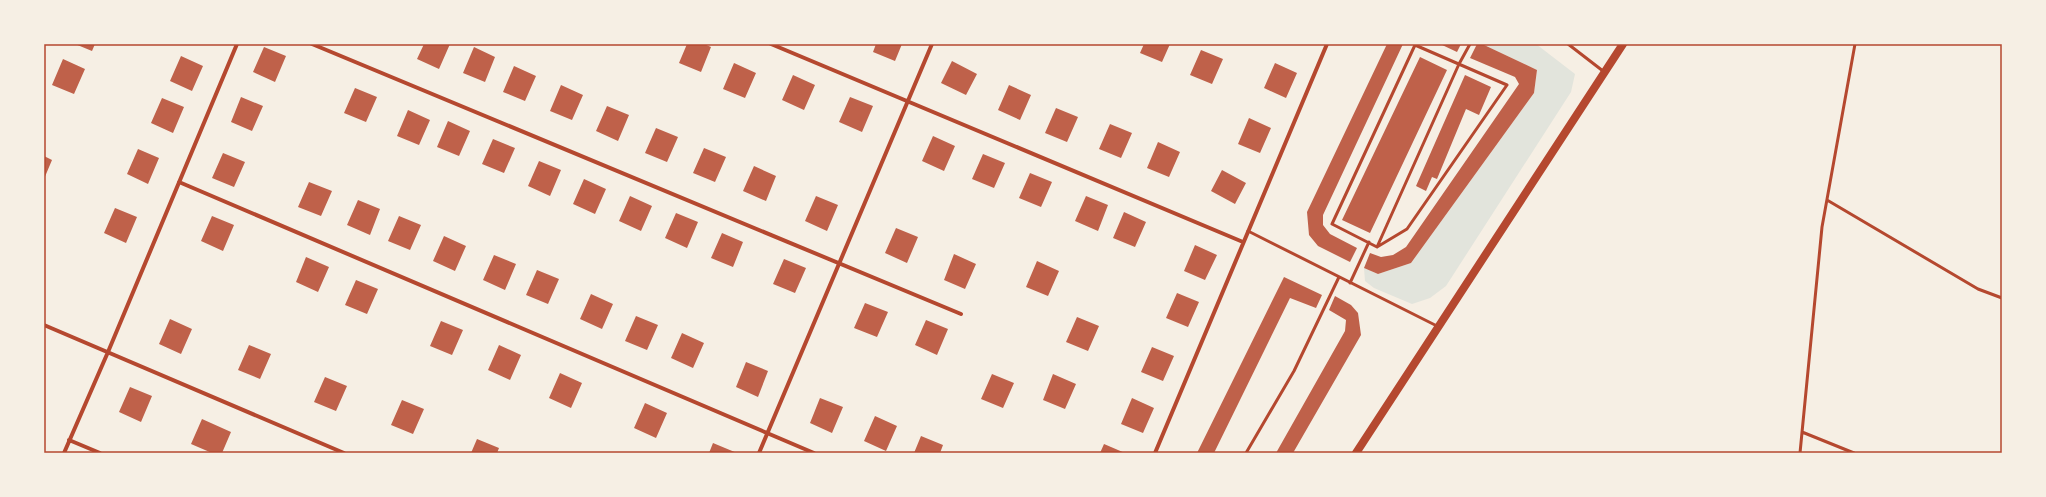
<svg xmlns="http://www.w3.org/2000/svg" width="2046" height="497" font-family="'DM Sans',sans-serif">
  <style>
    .green { fill: #e2e4dc }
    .building { fill: #bf614a }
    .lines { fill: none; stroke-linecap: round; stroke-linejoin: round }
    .service { stroke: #b5482f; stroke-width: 3 }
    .minor { stroke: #b5482f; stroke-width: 4 }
    .secondary { stroke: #b5482f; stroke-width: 8 }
    .neatline { fill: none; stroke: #b5482f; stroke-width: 1.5 }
  </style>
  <rect width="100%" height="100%" fill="#f6efe4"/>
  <!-- green -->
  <path class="green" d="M1482,44h54l39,30 -4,18 -125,194 -16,12 -18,6 -38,-16 -9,-7 -1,-13 14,6 33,-11 123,-170 3,-23z"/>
  <!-- building -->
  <path class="building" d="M75,44h20l-3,7z
    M424,44h26l-11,25 -22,-10z
    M687,44h17l7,3 -10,25 -22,-9z
    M876,44h26l-7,17 -22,-9z
    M1144,44h26l-8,18 -22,-9z
    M1387,44h16l-80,171v10l7,9 27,14 -7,14 -32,-16 -9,-11 -2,-23z
    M1440,44h21l-4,8z
    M1477,44h5l55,26 -3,23 -123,170 -33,11 -14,-6 6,-15 11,4 12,-2 13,-8 113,-163 -4,-7 -45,-19z
    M264,47l22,9 -11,26 -22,-10z
    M474,47l21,10 -10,25 -22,-9z
    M1201,50l22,9 -11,25 -22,-9z
    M181,56l22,10 -11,25 -22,-10z
    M1420,57l27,13 -77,163 -28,-13z
    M63,59l22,10 -11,25 -22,-9z
    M952,61l25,13 -11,21 -25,-12z
    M734,63l22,10 -11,25 -22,-9z
    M1275,63l22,10 -11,25 -22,-10z
    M514,66l22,10 -11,25 -22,-9z
    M793,75l22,10 -11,25 -22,-10z
    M1465,75l26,12 -12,28 -13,-6 -29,70 -5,-2 -6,14 -10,-5z
    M561,85l22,10 -11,25 -22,-9z
    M1009,85l22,10 -11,25 -22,-10z
    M355,88l22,9 -11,25 -22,-9z
    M241,97l22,9 -11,25 -21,-9z
    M850,97l23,9 -11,26 -23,-10z
    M162,98l22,9 -11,26 -22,-10z
    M607,106l22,9 -11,26 -22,-10z
    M1056,108l22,9 -11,25 -22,-9z
    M408,110l22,10 -11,25 -22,-9z
    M1249,118l22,10 -11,25 -22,-9z
    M448,121l22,10 -11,25 -22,-9z
    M1110,124l22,9 -11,25 -22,-9z
    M656,128l22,9 -11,25 -22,-9z
    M933,136l22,10 -11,25 -22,-10z
    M493,139l22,9 -11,25 -22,-9z
    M1158,142l22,10 -11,25 -22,-9z
    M704,148l22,9 -11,25 -22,-9z
    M138,149l21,9 -11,26 -21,-10z
    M223,153l22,9 -11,25 -22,-9z
    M983,154l22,9 -11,25 -22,-9z
    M44,156l8,4 -8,19z
    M539,161l22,9 -11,26 -22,-10z
    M754,166l22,10 -10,25 -23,-10z
    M1222,170l24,13 -11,21 -24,-13z
    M1030,173l22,9 -11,25 -22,-9z
    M584,179l22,10 -11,25 -22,-10z
    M309,182l23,9 -11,25 -23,-9z
    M630,196l22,10 -11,25 -22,-10z
    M816,196l22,9 -11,26 -22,-10z
    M1086,196l22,9 -10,26 -23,-10z
    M358,200l22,9 -10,26 -23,-10z
    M115,208l22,9 -11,26 -22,-10z
    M1124,212l22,10 -11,25 -22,-9z
    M676,213l22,9 -11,26 -22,-10z
    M212,216l22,9 -11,26 -22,-10z
    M399,216l22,9 -11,25 -22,-9z
    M896,228l22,9 -11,26 -22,-10z
    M722,233l21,9 -10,25 -22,-9z
    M444,236l22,10 -11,25 -22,-10z
    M1195,245l22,10 -12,25 -21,-9z
    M954,254l22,10 -11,25 -21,-9z
    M494,255l22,9 -11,26 -22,-10z
    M306,257l23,10 -11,25 -22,-10z
    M784,259l22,9 -11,25 -22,-9z
    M1037,261l22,10 -11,25 -22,-9z
    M537,270l22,9 -11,25 -22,-9z
    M1284,277l38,18 -6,13 -26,-10 -76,155h-17z
    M356,280l22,9 -11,25 -22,-9z
    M1177,293l22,9 -11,25 -22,-9z
    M591,294l22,10 -11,25 -22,-10z
    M1335,296l16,9 7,8 3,22 -68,118h-17l69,-122 1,-11 -17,-10z
    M865,303l23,9 -11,25 -23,-9z
    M636,316l22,9 -11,25 -22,-9z
    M1077,317l22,9 -11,25 -22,-9z
    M170,319l22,10 -11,25 -22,-10z
    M926,320l22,9 -11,26 -22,-10z
    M441,321l22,9 -11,25 -22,-9z
    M682,333l22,10 -11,25 -22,-10z
    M249,345l22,9 -11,25 -22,-9z
    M499,345l22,10 -11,25 -22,-10z
    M1152,347l22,9 -11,25 -22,-9z
    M746,362l22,9 -10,26 -22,-10z
    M560,373l22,10 -11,25 -22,-10z
    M992,374l22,9 -11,25 -22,-9z
    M1053,374l23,10 -11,25 -22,-9z
    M325,377l22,9 -11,25 -22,-9z
    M130,387l22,9 -11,26 -22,-10z
    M820,398l23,9 -11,26 -22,-10z
    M1132,398l22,10 -11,25 -22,-9z
    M402,400l22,9 -11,25 -22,-9z
    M645,403l22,10 -11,25 -22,-10z
    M875,416l22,10 -11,25 -22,-10z
    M202,419l29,13 -9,21h-10l-21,-9z
    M921,436l22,9 -3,8h-26z
    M477,439l22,9 -2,5h-26z
    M713,443l24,10h-28z
    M1104,444l21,9h-25z"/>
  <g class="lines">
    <!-- service -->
    <path class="service" d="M1568,44l35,27
      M1827,200l151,89 24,9
      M1248,231l189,95
      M1377,247l30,-18 100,-144 -92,-40 -83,179 45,23 82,-183 11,-20
      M1350,283l19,-41
      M1802,432l52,21
      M1246,453l48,-82 45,-94
      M1800,453l22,-226 33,-183"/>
    <!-- minor -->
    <path class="minor" d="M312,44l649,270
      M771,44l472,198
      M179,182l635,271
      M44,325l300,128
      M69,440l31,13
      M64,453l44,-101 129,-308
      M759,453l173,-409
      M1155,453l172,-409"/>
    <!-- secondary -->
    <path class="secondary" d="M1356,453l267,-409"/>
  </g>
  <!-- border -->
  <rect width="2046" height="497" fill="none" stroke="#f6efe4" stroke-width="90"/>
  <rect x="45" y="45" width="1956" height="407" class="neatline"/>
</svg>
